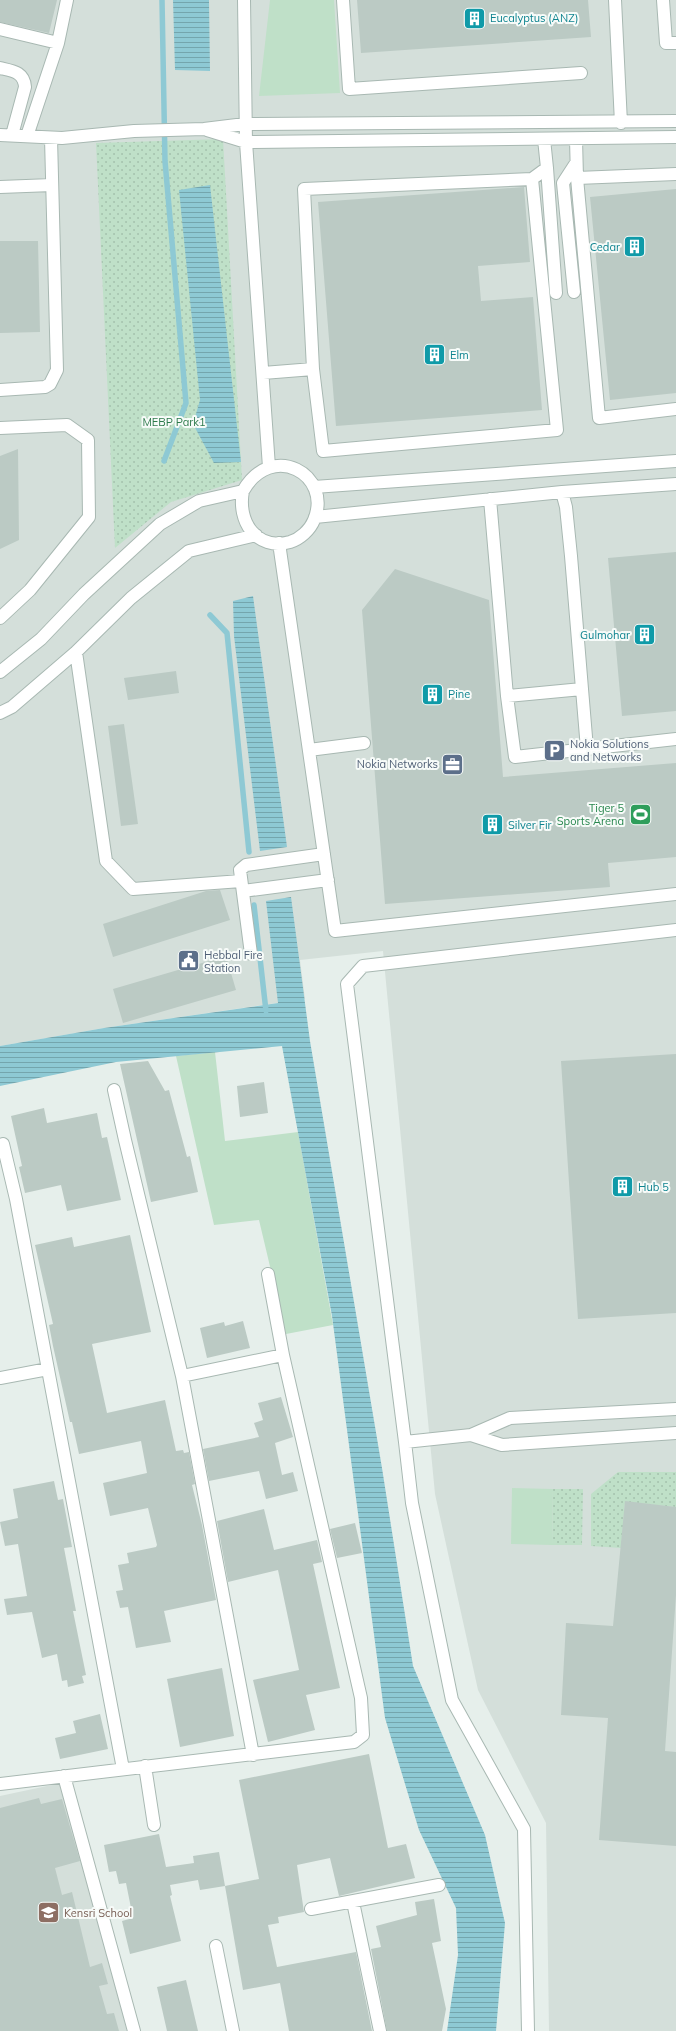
<svg xmlns="http://www.w3.org/2000/svg" width="676" height="2031" font-family="Mulish,sans-serif">
  <style>
    .built { fill: #d4dfda }
    .green { fill: #bfe0c8 }
    .park { fill: url(#park-dots) }
    .water { fill: url(#water-rules) }
    .lines { fill: none; stroke-linecap: round; stroke-linejoin: round }
    .stream { stroke: #8ec9d4; stroke-width: 5.5 }
    .building { fill: #bbcac4 }
    .minor-casing { stroke: #a8b8b2; stroke-width: 14 }
    .minor { stroke: #fff; stroke-width: 12 }
    .labels { text-anchor: middle; dominant-baseline: central; stroke-width: 4; stroke-linejoin: round; paint-order: stroke }
    .culture-label { font-size: 11px; fill: #0d838f; stroke: #f7fbf9; text-anchor: start }
    .park-label { font-size: 11px; fill: #2d7a4b; stroke: #f7fbf9 }
    .service-label { font-size: 11px; fill: #4e5e75; stroke: #f7fbf9; text-anchor: start }
    .leisure-label { font-size: 11px; fill: #27864d; stroke: #f7fbf9; text-anchor: end }
    .education-label { font-size: 11px; fill: #785e54; stroke: #f7fbf9; text-anchor: start }
  </style>
  <defs>
    <pattern id="park-dots" width="8" height="8" patternUnits="userSpaceOnUse"><rect width="8" height="8" fill="#bfe0c8"/><path d="M2 2h.1M6 6h.1" fill="none" stroke="#a4c1ad" stroke-width="1.8" stroke-linecap="round"/></pattern>
    <pattern id="water-rules" width="6" height="5" patternUnits="userSpaceOnUse"><rect width="6" height="5" fill="#8ec9d4"/><path d="M0 2.5h6" fill="none" stroke="#74a5ad"/></pattern>
  </defs>
  <rect width="100%" height="100%" fill="#e6efeb"/>
  <!-- built -->
  <path class="built" d="M0,0h676v2031h-127l-3,-208 -68,-133 -43,-196 -52,-543 -83,9 5,39 -201,29 -104,18z
    M61,1783l66,248h-127v-235z"/>
  <!-- green -->
  <path class="green" d="M270,0h64l6,93 -81,3z
    M215,1052l10,89 73,-9 35,193 -47,9 -27,-114 -45,5 -38,-169z
    M512,1488l41,1 -1,56 -41,-1z"/>
  <!-- park -->
  <path class="park" d="M223,139l19,341 -71,22 -56,46 -19,-405z
    M618,1472h58v35l-51,-5 -4,46 -30,-2v-52z
    M553,1489h30l-1,56h-30z"/>
  <!-- water -->
  <path class="water" d="M173,0h36l1,71 -35,-1z
    M210,185l31,277 -27,1 -21,-39 7,-24 -21,-210z
    M253,596l34,251 -27,4 -26,-215 -1,-35z
    M291,897l19,144 72,427 31,198 72,169 20,88 -9,108h-49l11,-76 -2,-47 -37,-78 -34,-112 -53,-402 -50,-270 -166,16 -116,24v-40l104,-18 174,-25 -12,-102z"/>
  <g class="lines">
    <!-- stream -->
    <path class="stream" d="M162,0l3,161 21,242 -22,58
      M210,615l17,18 22,219
      M254,905l12,106"/>
  </g>
  <!-- building -->
  <path class="building" d="M0,0h57l-8,33 -49,-11z
    M357,0h231l3,37 -230,16z
    M524,187l6,75 -52,4 3,35 52,-4 9,113 -206,16 -18,-224z
    M676,189v204l-66,7 -20,-203z
    M0,241h38l2,91 -40,1z
    M18,449l1,91 -19,9v-93z
    M676,552v159l-54,5 -14,-158z
    M395,569l94,31 14,177 173,-14v94l-68,6 2,24 -225,17 -23,-294z
    M176,671l3,22 -51,7 -4,-22z
    M124,724l14,100 -17,2 -13,-100z
    M220,890l10,30 -117,37 -10,-33 103,-33z
    M226,956l10,34 -113,33 -10,-34z
    M676,1054v259l-98,6 -17,-258z
    M148,1061l17,30 4,-1 18,67 3,-1 8,36 -47,10 -31,-138z
    M264,1082l4,31 -28,4 -3,-31z
    M44,1108l3,15 50,-10 5,25 5,-1 14,63 -54,11 -6,-26 -36,8 -6,-26 3,-1 -11,-50z
    M130,1235l21,97 -59,12 15,69 58,-13 11,51 7,-1 1,3 5,-1 6,32 -3,1 10,40 14,75 -52,11 7,31 -35,6 -8,-41 -8,1 -4,-17 7,-1 -5,-25 11,-2 -2,-10 29,-6 1,-2 -9,-37 -38,8 -7,-33 44,-10 -6,-32 -62,13 -7,-32h-2l-17,-76 -4,-21 4,-1 -18,-79 37,-8 2,10z
    M243,1321l7,27 -43,10 -7,-30 24,-6 1,4z
    M281,1397l12,40 -18,6 7,32 11,-3 5,19 -32,8 -7,-28 -50,10 -6,-32 56,-12 -5,-14 9,-3 -5,-17z
    M54,1481l4,19 5,-1 9,48 -8,1 12,63h-3l13,64 -4,1 2,7 -16,4 -1,-7 -5,1 -5,-27 -15,4 -10,-46 -25,3 -3,-16 23,-3 -9,-52 -13,2 -5,-24 18,-4 -5,-29z
    M625,1501l51,6v88l-11,156 11,1v94l-77,-6 9,-122 -47,-3 5,-92 47,3z
    M264,1509l10,41 43,-10 5,22 -9,2 27,124 -34,7 9,35 -47,12 -15,-62 46,-10 -21,-100 -50,12 -11,-61z
    M355,1523l7,30 -25,5 -7,-29z
    M222,1668l12,68 -54,11 -13,-68z
    M100,1714l8,35 -48,10 -5,-21 21,-5 -3,-12z
    M369,1754l19,94 18,-4 9,34 -76,18 -9,-38 -33,7 7,47 -26,5 1,6 -11,2 9,42 79,-15 16,79h-83l-9,-48 -37,7 -18,-104 34,-7 -20,-99z
    M39,1798l2,6 21,-5 18,62 -25,7 7,27 10,-3 18,75 12,-4 6,21 -9,2 8,28 7,-1 5,18h-119v-223z
    M159,1834l7,33 28,-4 -1,-7 26,-4 6,34 -25,4 -2,-10 -28,5 2,10 -2,1 11,45 -51,13 -8,-33 11,-3 -7,-35 -7,1 -3,-13 -7,1 -5,-27z
    M434,1899l7,42 -9,2 14,66 -4,22h-55l-16,-82 10,-2 -5,-21 41,-11 -2,-13z
    M186,1980l12,51h-31l-10,-44z"/>
  <g class="lines">
    <defs>
      <path id="minor" d="M244,0l2,142 23,325
        M343,0l6,89 232,-16
        M615,0l6,123
        M663,0l3,43h10
        M0,29l58,14
        M0,68c13,3 24,4 25,19l-13,48
        M207,130l39,12 430,-5
        M0,135l62,3 72,-7 70,-2 41,-5 431,-3
        M27,136l31,-93 9,-43
        M576,139l1,39 22,240 77,-9
        M547,168l9,125
        M577,178l99,-4
        M532,179l25,251 -234,21 -10,-82 -9,-180 228,-10 15,-11 -3,-29
        M0,187l52,-2
        M574,292l-11,-109 13,-20
        M263,373l50,-4
        M0,390l45,-3 5,-3 7,-14 -6,-232
        M0,428l67,-3 21,15 1,77 -59,73 -30,28
        M314,487l362,-26
        M490,499l17,197 75,-7 -11,-133 -5,-49 -4,-15
        M315,517l247,-25 114,-8
        M279,543l56,388 341,-37
        M76,652l30,209 27,28 108,-8
        M0,672l41,-33 43,-45 76,-70 39,-23 44,-10c29,-51 90,-16 71,29 -4,10 -14,19 -24,22 -34,9 -53,-21 -47,-51
        M582,689l5,60
        M507,696l8,61 161,-18
        M0,713l12,-6 64,-55 55,-54 58,-47 67,-16
        M309,750l55,-7
        M243,891l85,-11
        M251,954l-11,-84 6,-5 78,-11
        M114,1090l11,50 57,236 71,379
        M3,1144l13,55 107,570
        M268,1274l15,81
        M0,1378l48,-9
        M471,1435l31,10 174,-12
        M405,1442l-58,-458 16,-18 313,-36
        M145,1766l9,59
        M64,1776l70,255
        M0,1784l354,-42 9,-7 -2,-37 -78,-343 -101,21
        M353,1902l27,129
        M311,1909l128,-24
        M216,1946l17,85
        M528,2031l-4,-202 -72,-129 -40,-197 -7,-61 66,-7 39,-17 166,-9"/>
    </defs>
    <!-- minor casing -->
    <use href="#minor" class="minor-casing"/>
    <!-- minor -->
    <use href="#minor" class="minor"/>
  </g>
  <!-- icons -->
  <defs>
    <symbol id="building-square" viewBox="-11 -11 22 22"><rect x="-9" y="-9" width="18" height="18" rx="4" fill="#0f9aa8" stroke="#f7fbf9"/><path d="M-4-6H4V6H1V3H-1V6H-4ZM-2.5-4.3h1.7v1.8h-1.7ZM.8-4.3h1.7v1.8H.8ZM-2.5-1h1.7V.8h-1.7ZM.8-1h1.7V.8H.8Z" fill="#fff"/></symbol>
    <symbol id="parking-square" viewBox="-11 -11 22 22"><rect x="-9" y="-9" width="18" height="18" rx="4" fill="#5c6f8a" stroke="#f7fbf9"/><path d="M-3.5-5.5H1a3.5 3.5 0 0 1 0 7H-1V5.5H-3.5ZM-1-3.4V-.6H.8a1.4 1.4 0 0 0 0-2.8Z" fill="#fff"/></symbol>
    <symbol id="office-square" viewBox="-11 -11 22 22"><rect x="-9" y="-9" width="18" height="18" rx="4" fill="#5c6f8a" stroke="#f7fbf9"/><path d="M-6-3h4V-5.5h4V-3h4V5H-6ZM-1-4.5V-3h2v-1.5ZM-6 0V1H6V0Z" fill="#fff"/></symbol>
    <symbol id="stadium-square" viewBox="-11 -11 22 22"><rect x="-9" y="-9" width="18" height="18" rx="4" fill="#2e9e5b" stroke="#f7fbf9"/><path d="M0-5a6.5 5 0 1 0 0 10a6.5 5 0 1 0 0-10ZM-3.5-1.8h7v3.6h-7Z" fill="#fff"/></symbol>
    <symbol id="civic-square" viewBox="-11 -11 22 22"><rect x="-9" y="-9" width="18" height="18" rx="4" fill="#5c6f8a" stroke="#f7fbf9"/><path d="M-.6-6.5H3V-4.5H.6V-3L4-1V1h2V6H-6V1h2V-1L-.6-3ZM-1.2 2.5V6h2.4V2.5Z" fill="#fff"/></symbol>
    <symbol id="school-square" viewBox="-11 -11 22 22"><rect x="-9" y="-9" width="18" height="18" rx="4" fill="#8d6e63" stroke="#f7fbf9"/><path d="M0-5L7-2L0 1L-7-2ZM-4 1L0 2.5L4 1V4Q0 6-4 4Z" fill="#fff"/></symbol>
  </defs>
  <g fill-rule="evenodd">
    <use href="#building-square" x="462" y="6" width="25" height="25"/>
    <use href="#building-square" x="622" y="234" width="25" height="25"/>
    <use href="#building-square" x="422" y="342" width="25" height="25"/>
    <use href="#building-square" x="632" y="622" width="25" height="25"/>
    <use href="#building-square" x="420" y="682" width="25" height="25"/>
    <use href="#parking-square" x="542" y="738" width="25" height="25"/>
    <use href="#office-square" x="440" y="752" width="25" height="25"/>
    <use href="#stadium-square" x="628" y="802" width="25" height="25"/>
    <use href="#building-square" x="480" y="812" width="25" height="25"/>
    <use href="#civic-square" x="176" y="948" width="25" height="25"/>
    <use href="#building-square" x="610" y="1174" width="25" height="25"/>
    <use href="#school-square" x="36" y="1900" width="25" height="25"/>
  </g>
  <g class="labels">
    <!-- culture labels -->
    <g class="culture-label">
      <text x="490" y="18">Eucalyptus (ANZ)</text>
      <text x="620" y="247" text-anchor="end">Cedar</text>
      <text x="450" y="355">Elm</text>
      <text x="630" y="635" text-anchor="end">Gulmohar</text>
      <text x="448" y="694">Pine</text>
      <text x="508" y="825">Silver Fir</text>
      <text x="638" y="1187">Hub 5</text>
    </g>
    <!-- park labels -->
    <g class="park-label">
      <text x="174" y="422">MEBP Park1</text>
    </g>
    <!-- service labels -->
    <g class="service-label">
      <text x="570" y="744">Nokia Solutions<tspan x="570" dy="13">and Networks</tspan></text>
      <text x="438" y="764" text-anchor="end">Nokia Networks</text>
      <text x="204" y="955">Hebbal Fire<tspan x="204" dy="13">Station</tspan></text>
    </g>
    <!-- leisure labels -->
    <g class="leisure-label">
      <text x="624" y="808">Tiger 5<tspan x="624" dy="13">Sports Arena</tspan></text>
    </g>
    <!-- education labels -->
    <g class="education-label">
      <text x="64" y="1913">Kensri School</text>
    </g>
  </g>
</svg>
